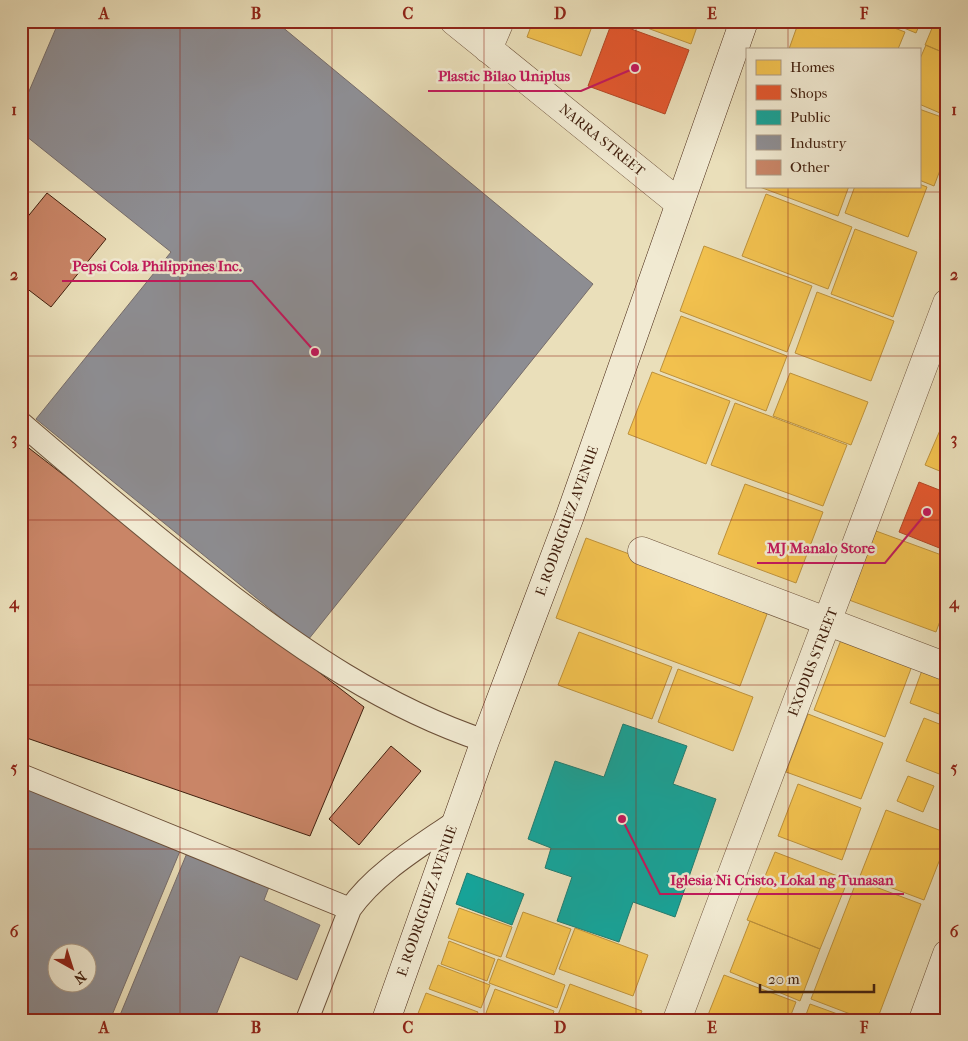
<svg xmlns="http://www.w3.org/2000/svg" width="968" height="1041" font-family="'IM FELL French Canon',serif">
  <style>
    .homes { fill: #f2c14e; stroke: #bd913b }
    .shops { fill: #e4572e; stroke: #b34624 }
    .public { fill: #17a398; stroke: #247c6f }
    .industry { fill: #8d8d92; stroke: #766c6a; fill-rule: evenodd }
    .building { fill: #c98567; stroke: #42200e }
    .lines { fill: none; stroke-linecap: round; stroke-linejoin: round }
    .lane-casing { stroke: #6c5039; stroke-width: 24 }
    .street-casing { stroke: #6c5039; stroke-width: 29 }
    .secondary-casing { stroke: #42200e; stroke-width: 29 }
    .lane { stroke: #f1ead2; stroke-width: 22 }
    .street { stroke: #f1ead2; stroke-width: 28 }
    .secondary { stroke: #f1ead2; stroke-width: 28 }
    .grid { fill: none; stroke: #8f2418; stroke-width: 1; stroke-opacity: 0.55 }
    .labels { text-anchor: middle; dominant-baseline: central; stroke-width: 5; stroke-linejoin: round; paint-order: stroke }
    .street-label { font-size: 14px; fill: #42200e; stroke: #f1ead2 }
    .leader { fill: none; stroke: #c2185b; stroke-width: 2 }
    .callout-dot { fill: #c2185b; stroke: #f1ead2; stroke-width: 2 }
    .callout-label { font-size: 15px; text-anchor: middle; font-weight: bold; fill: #c2185b; stroke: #f1ead2; stroke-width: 5; stroke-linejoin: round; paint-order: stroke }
    .neatline { fill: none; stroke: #8f2418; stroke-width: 2 }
    .grid-label { font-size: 16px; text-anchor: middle; font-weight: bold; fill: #8f2418 }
  </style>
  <rect width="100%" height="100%" fill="#eadfba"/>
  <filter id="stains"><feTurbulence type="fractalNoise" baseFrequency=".004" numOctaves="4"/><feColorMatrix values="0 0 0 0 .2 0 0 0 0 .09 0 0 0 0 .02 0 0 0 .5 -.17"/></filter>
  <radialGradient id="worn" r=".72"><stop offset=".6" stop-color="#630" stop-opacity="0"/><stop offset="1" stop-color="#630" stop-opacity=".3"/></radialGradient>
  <!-- homes -->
  <path class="homes" d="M533,21h61l-13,35 -54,-19z
    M628,21h71l-8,23z
    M799,21h77l29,11 -7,17h-109z
    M887,21h34l-5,12z
    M935,21h12v33l-22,-9z
    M926,45l21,9v62l-28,-12v-43z
    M919,109l28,10v33l-13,34 -15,-6z
    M919,184l8,3 -19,50 -63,-24 10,-27h64z
    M757,186h92l-11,30z
    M766,194l86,33 -24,62 -86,-33z
    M855,229l62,23 -24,65 -62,-23z
    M704,246l108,40 -25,66 -107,-41z
    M817,292l77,29 -23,60 -76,-28z
    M681,316l106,40 -21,55 -106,-40z
    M652,372l78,29 -24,63 -78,-30z
    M790,373l78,29 -17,43 -78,-29z
    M735,403l112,42 -24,61 -112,-41z
    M947,414v60l-22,-9z
    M745,484l78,28 -27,71 -78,-29z
    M876,531l71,26v45l-11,30 -87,-32z
    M586,538l184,68 -30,80 -184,-68z
    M579,632l93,35 -20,52 -94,-34z
    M841,640l71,26 -27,71 -71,-27z
    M924,665l23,9v43l-37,-14z
    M678,669l75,28 -20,54 -75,-29z
    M808,714l75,29 -22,56 -75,-27z
    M924,718l23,9v50l-41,-16z
    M908,776l26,10 -11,26 -26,-11z
    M798,784l63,24 -19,52 -64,-24z
    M886,810l61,23v8l-23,59 -64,-24z
    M775,852l73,28 -28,69 -73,-29z
    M857,880l64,24 -44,116h-11l-55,-21z
    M459,908l53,19 -11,30 -53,-19z
    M523,912l48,17 -17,46 -48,-18z
    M750,921l70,28 -20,52 -70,-29z
    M575,928l73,27 -15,41 -74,-27z
    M449,941l46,18 -8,22 -46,-17z
    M498,959l67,26 -8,23 -68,-25z
    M438,965l52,20 -9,23 -52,-19z
    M724,975l72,27 -7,18h-83z
    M570,984l72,27 -4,9h-82z
    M495,989l59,22 -3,9h-48l-17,-7z
    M426,993l52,19 -4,8h-47l-10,-4z
    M947,998v22h-8z
    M810,1004l44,16h-50z"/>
  <!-- shops -->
  <path class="shops" d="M612,22l77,28 -24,64 -77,-28z
    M919,482l28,11v58l-48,-19z"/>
  <!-- public -->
  <path class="public" d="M623,724l64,22 -14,38 43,15 -41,118 -42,-15 -14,40 -62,-21 15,-44 -27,-9 6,-20 -23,-9 27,-78 49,16z
    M467,873l57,21 -12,31 -56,-21z"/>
  <!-- industry -->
  <path class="industry" d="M59,21h216l318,263 -285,356 -272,-221 135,-167 -150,-120v-22z
    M21,786l159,65 -70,169h-89zM58,954h30v30h-30z
    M187,853l82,34 -5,13 56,25 -23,55 -57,-24 -26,64h-96z"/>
  <!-- building -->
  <path class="building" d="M47,193l59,46 -55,68 -30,-23v-59z
    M21,442l343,265 -54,129 -289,-100z
    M391,746l30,25 -62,74 -30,-26z"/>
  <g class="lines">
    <defs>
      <path id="lane" d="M21,423c64,55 129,110 196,162 84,65 167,122 268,156
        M21,775l329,134
        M307,1020l43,-111c25,-36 69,-62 105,-87"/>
      <path id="street" d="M454,21l225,182
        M488,49l12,-28
        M642,551l305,116
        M677,1020l270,-717
        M923,1020l24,-66"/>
      <path id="secondary" d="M386,1020l99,-279 85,-225 174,-495"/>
    </defs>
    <!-- lane casing -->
    <use href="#lane" class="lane-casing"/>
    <!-- street casing -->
    <use href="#street" class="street-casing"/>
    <!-- secondary casing -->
    <use href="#secondary" class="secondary-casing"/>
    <!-- lane -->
    <use href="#lane" class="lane"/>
    <!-- street -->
    <use href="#street" class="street"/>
    <!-- secondary -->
    <use href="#secondary" class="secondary"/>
  </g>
  <!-- grid -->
  <path class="grid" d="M180,21v999M332,21v999M484,21v999M636,21v999M788,21v28M788,186v834M21,192h926M21,356h926M21,520h926M21,685h926M21,849h926"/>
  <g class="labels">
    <!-- street labels -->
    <g class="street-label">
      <text transform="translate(602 140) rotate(39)">NARRA STREET</text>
      <text transform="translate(567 521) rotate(-70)">E. RODRIGUEZ AVENUE</text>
      <text transform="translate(813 662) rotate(-69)">EXODUS STREET</text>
      <text transform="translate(427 901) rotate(-71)">E. RODRIGUEZ AVENUE</text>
    </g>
  </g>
  <!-- callouts -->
  <path class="leader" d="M635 68L581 91H428M315 352L252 281H62M927 512L885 563H757M622 819L660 894H904"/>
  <g class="callout-dot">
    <circle cx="635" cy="68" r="5"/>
    <circle cx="315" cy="352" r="5"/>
    <circle cx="927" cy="512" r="5"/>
    <circle cx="622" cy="819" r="5"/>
  </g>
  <g class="callout-label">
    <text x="504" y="81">Plastic Bilao Uniplus</text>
    <text x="157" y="271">Pepsi Cola Philippines Inc.</text>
    <text x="821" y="553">MJ Manalo Store</text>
    <text x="782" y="885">Iglesia Ni Cristo, Lokal ng Tunasan</text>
  </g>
  <!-- margin -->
  <rect width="968" height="1041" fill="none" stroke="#eadfba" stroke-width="55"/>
  <!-- legend -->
  <rect x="746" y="48" width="175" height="140" fill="#f1ead2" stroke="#ab9984"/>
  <rect x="756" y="60" width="25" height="15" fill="#f2c14e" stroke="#ab9984"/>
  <text x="790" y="72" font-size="15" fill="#42200e">Homes</text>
  <rect x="756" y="85" width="25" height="15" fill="#e4572e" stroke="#ab9984"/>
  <text x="790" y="98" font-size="15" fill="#42200e">Shops</text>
  <rect x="756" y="110" width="25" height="15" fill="#17a398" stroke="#ab9984"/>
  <text x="790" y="122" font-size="15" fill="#42200e">Public</text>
  <rect x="756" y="135" width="25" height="15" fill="#8d8d92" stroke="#ab9984"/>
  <text x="790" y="148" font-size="15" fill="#42200e">Industry</text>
  <rect x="756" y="160" width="25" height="15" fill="#c98567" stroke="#ab9984"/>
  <text x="790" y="172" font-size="15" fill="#42200e">Other</text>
  <!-- north arrow -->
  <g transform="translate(72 968) rotate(141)"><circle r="24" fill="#f1ead2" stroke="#ab9984"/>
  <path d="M0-4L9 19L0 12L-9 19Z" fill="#8f2418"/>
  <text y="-8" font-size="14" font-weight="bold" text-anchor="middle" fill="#42200e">N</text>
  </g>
  <!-- scale -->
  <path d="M760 984v8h114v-8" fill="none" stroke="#42200e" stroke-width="2.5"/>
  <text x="768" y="984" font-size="15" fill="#42200e" stroke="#f1ead2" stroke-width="4" paint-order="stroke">20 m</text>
  <rect x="28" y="28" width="912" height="986" class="neatline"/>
  <g class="grid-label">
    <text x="104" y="19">A</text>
    <text x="256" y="19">B</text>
    <text x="408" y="19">C</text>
    <text x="560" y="19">D</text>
    <text x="712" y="19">E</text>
    <text x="864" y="19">F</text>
    <text x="14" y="115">1</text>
    <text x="954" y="115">1</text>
    <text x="14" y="280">2</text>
    <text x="954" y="280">2</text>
    <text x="14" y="444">3</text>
    <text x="954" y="444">3</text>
    <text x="14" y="608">4</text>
    <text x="954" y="608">4</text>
    <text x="14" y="773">5</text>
    <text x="954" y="773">5</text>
    <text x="14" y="937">6</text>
    <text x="954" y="937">6</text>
    <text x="104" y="1033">A</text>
    <text x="256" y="1033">B</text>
    <text x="408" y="1033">C</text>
    <text x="560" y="1033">D</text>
    <text x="712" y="1033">E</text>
    <text x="864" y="1033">F</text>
  </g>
  <rect width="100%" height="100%" filter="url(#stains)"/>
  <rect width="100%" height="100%" fill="url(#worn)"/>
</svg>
